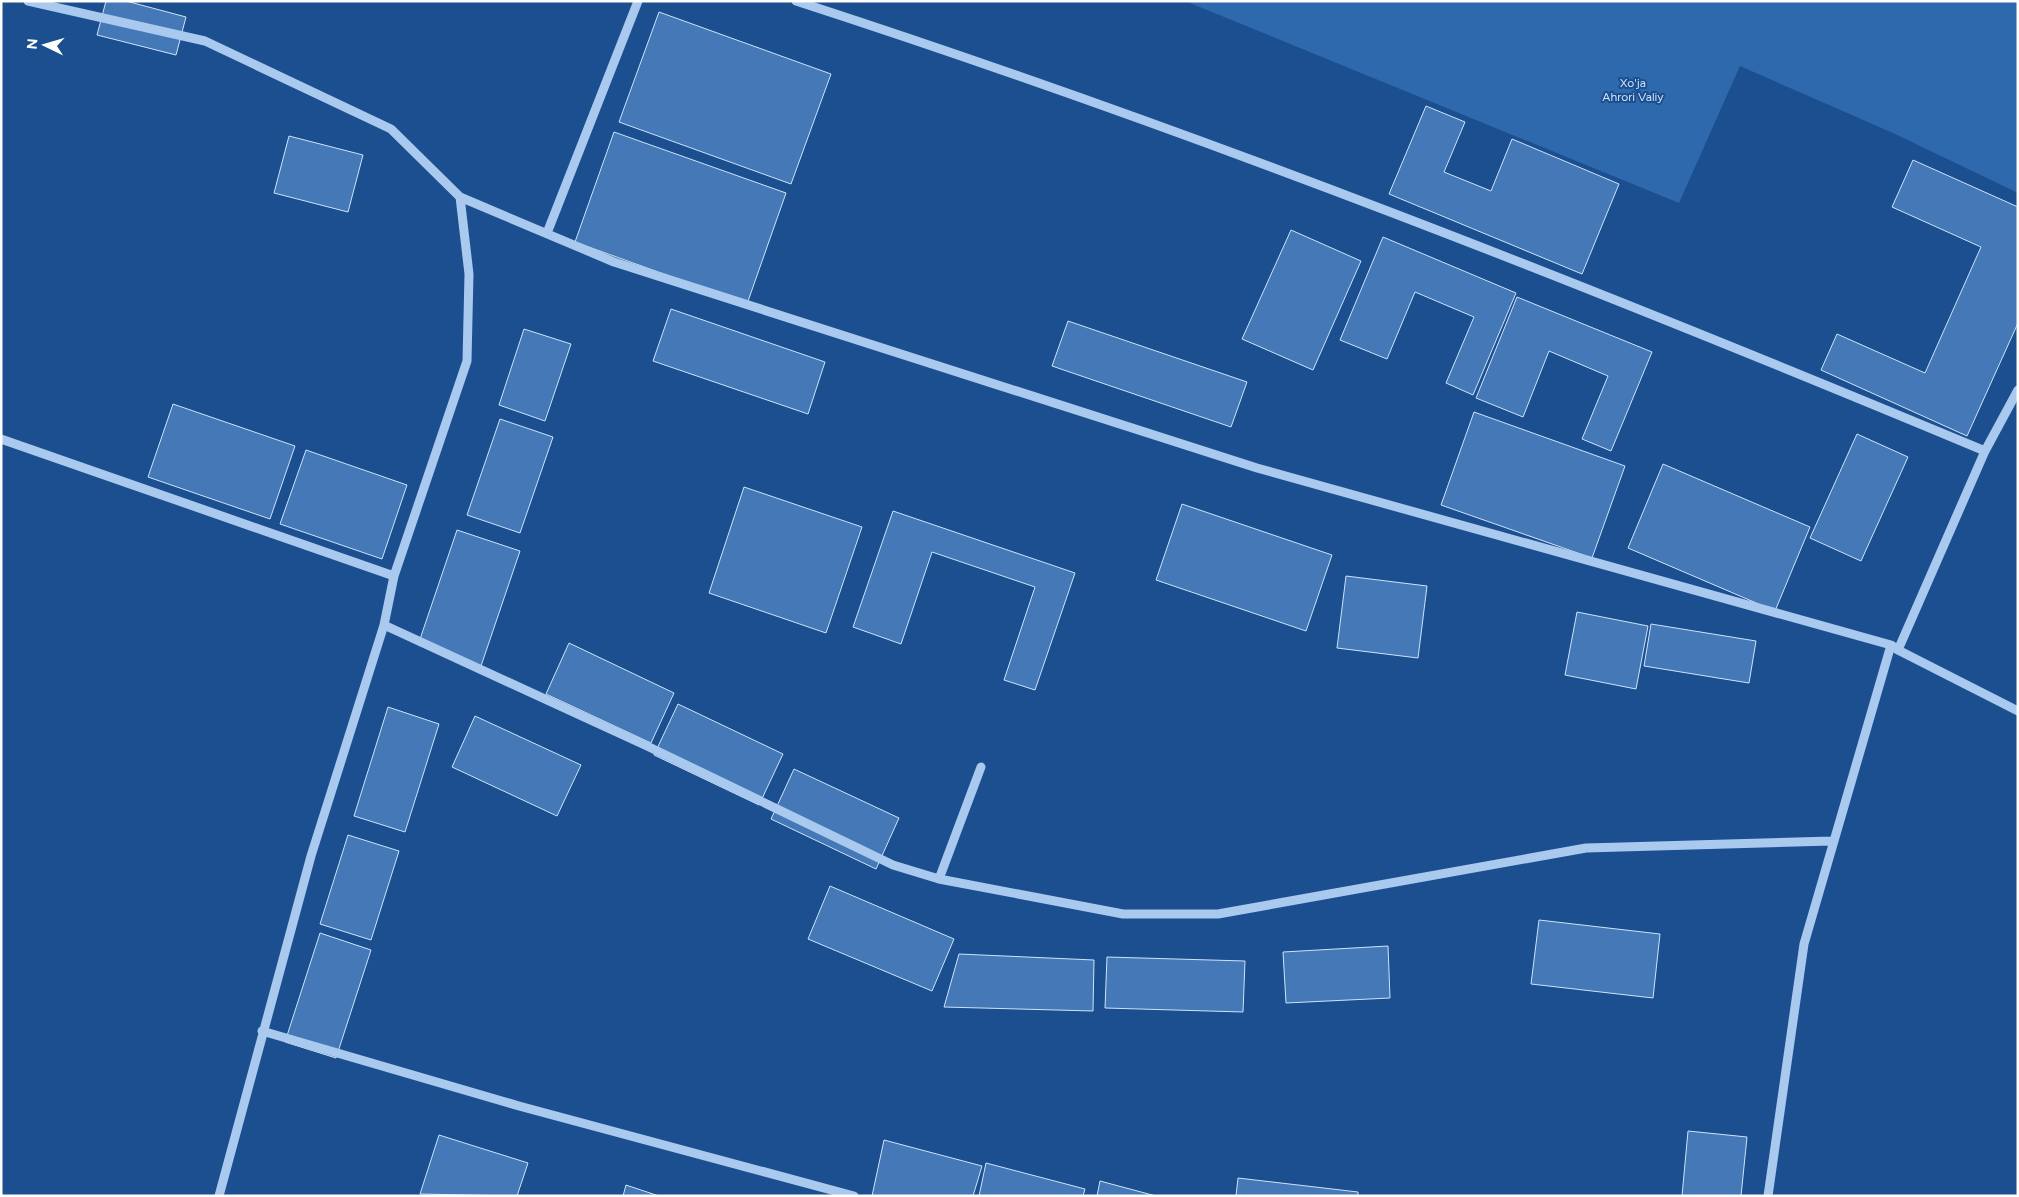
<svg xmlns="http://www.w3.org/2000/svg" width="2019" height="1197" font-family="Figtree,sans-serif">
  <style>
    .green { fill: #2e69ad }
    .building { fill: #4478b7; stroke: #cfe3fa }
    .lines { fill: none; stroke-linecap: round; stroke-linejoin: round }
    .minor { stroke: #a9c9ee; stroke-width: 9 }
    .labels { text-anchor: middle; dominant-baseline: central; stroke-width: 4; stroke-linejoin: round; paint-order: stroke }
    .park-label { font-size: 12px; fill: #cfe3fa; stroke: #1b4f8f }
  </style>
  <rect width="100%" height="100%" fill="#1b4f8f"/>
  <!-- green -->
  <path class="green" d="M1185,1h833v192l-125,-60 -153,-67 -61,137z"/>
  <!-- building -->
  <path class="building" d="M106,1h20l60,16 -10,38 -79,-20z
    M659,12l172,62 -40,110 -172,-62z
    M1426,106l39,16 -21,50 47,19 21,-52 107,45 -37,90 -193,-80z
    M614,132l172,61 -39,111 -172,-62z
    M289,136l74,19 -15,57 -74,-19z
    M1913,160l105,47v116l-51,113 -146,-66 16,-36 88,39 56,-126 -89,-40z
    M1291,230l70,31 -48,109 -71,-31z
    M1383,237l133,56 -43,102 -27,-12 28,-66 -59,-25 -28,67 -47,-19z
    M1517,297l135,55 -41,99 -29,-12 26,-63 -59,-25 -26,66 -47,-19z
    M671,309l154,53 -17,52 -155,-53z
    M1068,321l179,61 -16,45 -179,-61z
    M524,329l47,15 -26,77 -46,-16z
    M173,404l122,42 -25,73 -122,-42z
    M1474,412l151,54 -33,92 -151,-53z
    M500,419l53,18 -33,96 -53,-18z
    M1857,434l51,23 -47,104 -51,-23z
    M306,450l101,35 -25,74 -102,-35z
    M1663,464l147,63 -35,84 -147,-63z
    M744,487l118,40 -36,106 -117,-40z
    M1182,504l150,51 -26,76 -150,-51z
    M893,511l182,62 -40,117 -31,-10 31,-93 -103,-35 -31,92 -48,-17z
    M457,530l63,21 -39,115 -63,-21z
    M1346,576l81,10 -9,72 -81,-10z
    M1577,612l71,14 -12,63 -71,-14z
    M1651,624l105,17 -7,42 -105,-17z
    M569,643l105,50 -23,50 -105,-49z
    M678,704l105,50 -24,51 -105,-50z
    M388,707l51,17 -34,108 -51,-16z
    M475,716l106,49 -24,51 -105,-49z
    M794,769l105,49 -23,51 -105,-50z
    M348,835l51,16 -28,89 -51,-16z
    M830,886l124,53 -22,52 -124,-52z
    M1539,920l121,14 -7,64 -122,-14z
    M320,933l51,17 -35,108 -51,-16z
    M1388,946l2,52 -104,5 -3,-51z
    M959,954l135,6 -1,51 -149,-4z
    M1107,957l138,4 -2,51 -138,-4z
    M1688,1131l59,6 -6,59h-59z
    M439,1135l89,28 -11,33 -97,-2z
    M884,1140l98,26 -9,30h-101z
    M986,1163l99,26 -2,7h-104z
    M1238,1178l120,14v4h-122z
    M1100,1181l56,15h-59z
    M626,1185l33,11h-36z"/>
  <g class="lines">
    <!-- minor -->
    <path class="minor" d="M28,1l177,40 186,88 69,68 9,77 -2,87 -73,215 -10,49 -73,231 -92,340
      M796,1c404,131 798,287 1189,450
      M460,197l154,65 643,206 634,177
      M547,233l91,-232
      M1,439l393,137
      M384,625l263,121 246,119 46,14 184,35h95l368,-66 246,-7
      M1898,650l120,61
      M939,879l42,-112
      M262,1031l257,75 335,90
      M1768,1196l36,-252 87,-299 7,5 87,-199 33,-61"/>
  </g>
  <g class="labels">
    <!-- park labels -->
    <g class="park-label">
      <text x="1633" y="83">Xo'ja<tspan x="1633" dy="14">Ahrori Valiy</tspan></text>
    </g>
  </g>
  <!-- border -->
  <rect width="2019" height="1197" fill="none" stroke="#ffffff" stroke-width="5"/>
  <!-- north arrow -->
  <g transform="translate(45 45) rotate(275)" stroke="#1b4f8f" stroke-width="4" paint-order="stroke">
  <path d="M0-4L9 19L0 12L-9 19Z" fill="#ffffff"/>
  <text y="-8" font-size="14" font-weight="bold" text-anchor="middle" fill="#ffffff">N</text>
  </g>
</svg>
